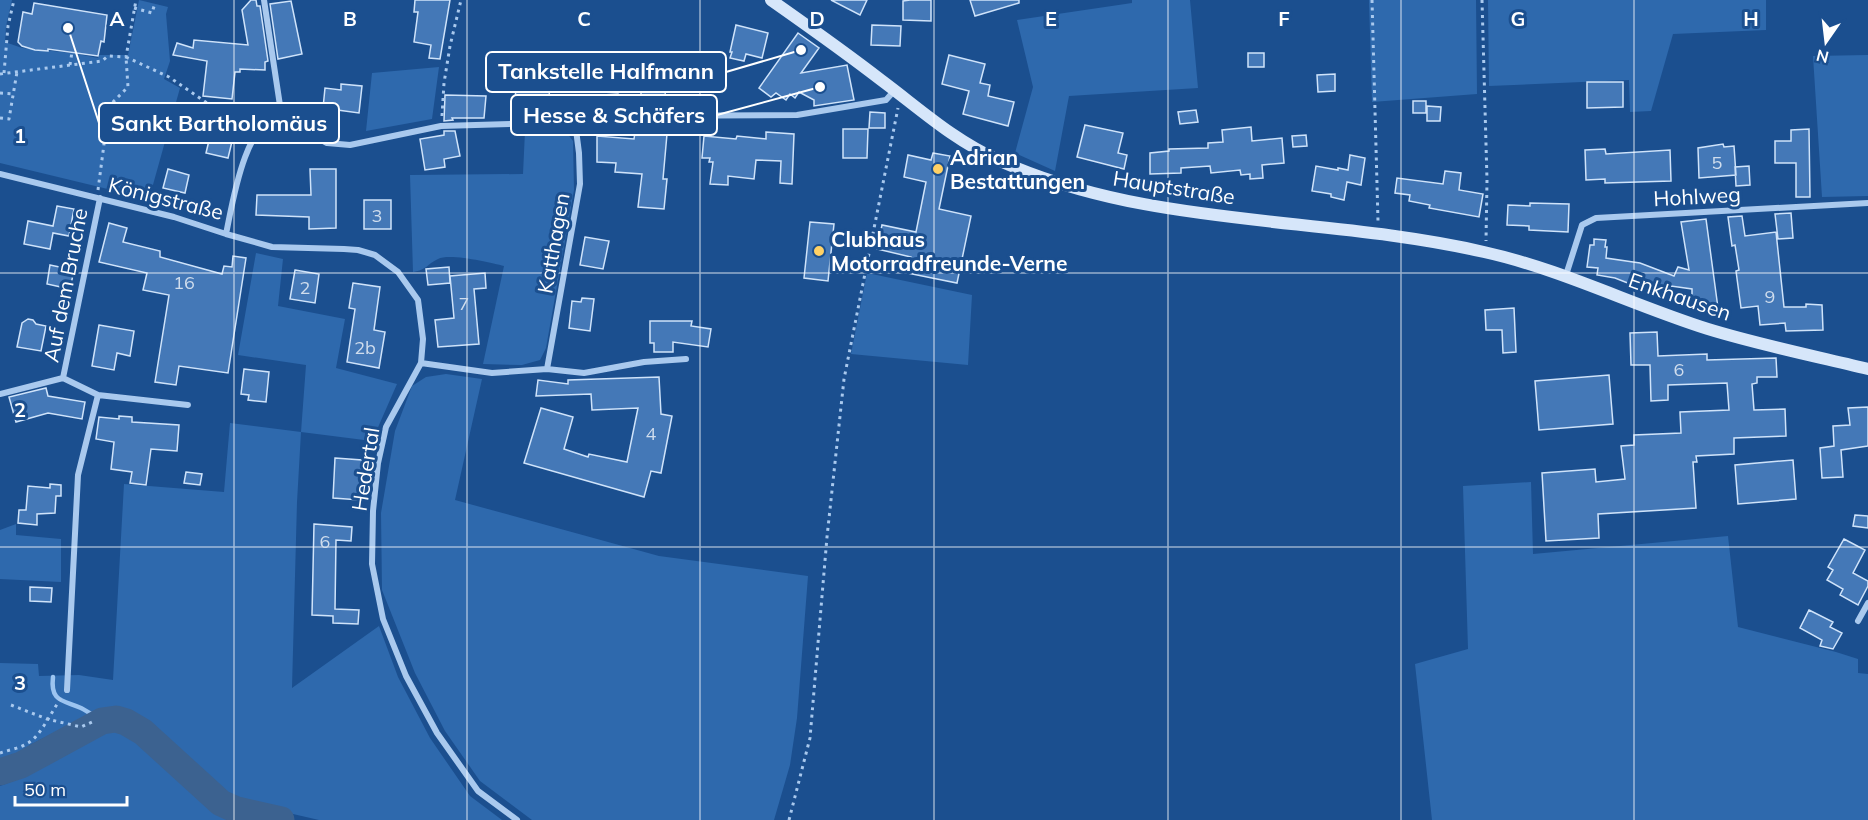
<svg xmlns="http://www.w3.org/2000/svg" width="1868" height="820" font-family="Mulish,sans-serif">
  <style>
    .green { fill: #2e69ad }
    .lines { fill: none; stroke-linecap: round; stroke-linejoin: round }
    .stream { stroke: #9cc4f0; stroke-width: 4.5 }
    .river { stroke: #3c6290; stroke-width: 27 }
    .building { fill: #4478b7; stroke: #cfe3fa; stroke-width: 1.5 }
    .path { stroke: #a9c9ee; stroke-width: 3; stroke-dasharray: 3 4.5; stroke-linecap: butt }
    .minor { stroke: #a9c9ee; stroke-width: 6 }
    .secondary { stroke: #d6e6fa; stroke-width: 12 }
    .grid { fill: none; stroke: #fff; stroke-width: 1.5; stroke-opacity: 0.55 }
    .poi-dot { fill: #ffd166; stroke: #1b4f8f; stroke-width: 2 }
    .labels { text-anchor: middle; dominant-baseline: central; stroke-width: 6; stroke-linejoin: round; paint-order: stroke }
    .number-label { font-size: 18px; fill: #d0dded }
    .poi-label { font-size: 21px; font-weight: bold; fill: #fff; stroke: #1b4f8f; text-anchor: start }
    .street-label { font-size: 21px; fill: #fff; stroke: #1b4f8f }
    .grid-label { font-size: 20px; text-anchor: middle; font-weight: bold; fill: #fff; stroke: #1b4f8f; stroke-width: 6; stroke-linejoin: round; paint-order: stroke }
    .leader { fill: none; stroke: #fff; stroke-width: 2 }
    .callout-dot { fill: #fff; stroke: #1b4f8f; stroke-width: 2 }
    .callout { fill: #1b4f8f; stroke: #fff; stroke-width: 2 }
    .callout-label { font-size: 22px; text-anchor: middle; font-weight: bold; fill: #fff }
  </style>
  <rect width="100%" height="100%" fill="#1b4f8f"/>
  <!-- green -->
  <path class="green" d="M0,0h12l-6,26 -1,16 17,6 50,5 26,5 1,-3h29l11,-55 29,7 -2,7 4,47 -6,18 16,9 -31,111 -149,-36z
    M1132,0h58l8,88 -129,8 -14,75 -40,-18 18,-66 -16,-67 115,-17z
    M1369,0h107l1,94 -105,8z
    M1488,0h278v30l-93,4 -22,77 -21,1 -1,-32 -140,6z
    M1868,55v141l-46,1 -9,-141z
    M439,67l-7,52 -66,12 6,-58z
    M525,131l42,2 6,8 1,49 -28,158 -6,12 -18,5 -39,-1 21,-98c-13,-3 -54,-13 -66,-7 -11,5 -11,11 -25,13l-3,-97 113,-1z
    M256,253l27,6 -5,47 67,13 -9,49 61,16 -25,57 -71,-9 -4,70 -5,186 87,-62 19,51 32,61 40,58 32,24h-183l-65,-15 -17,-6 -21,-12 -52,-48 -16,-12 -19,-10 -8,-2 -37,2 -54,28 -11,8 -19,8v-98l38,1 1,12 40,-1 34,5 11,-196 100,8 6,-69 71,9 5,-67 -68,-10z
    M867,273l105,22 -4,70 -117,-11z
    M446,374l36,5 -27,121 204,56 149,20 -11,142 -7,47 -16,55h-242l-52,-39 -35,-50 -30,-58 -33,-83 -1,-77 14,-82 17,-45 14,-9z
    M1531,482l2,72 195,-18 10,91 98,25 22,7v14l10,1v146h-436l-17,-156 53,-15 -5,-163z
    M16,524v11l45,4v43l-61,-3v-49z
    M108,729l21,6 86,78 16,7h-231v-34l24,-9 54,-34z"/>
  <g class="lines">
    <!-- stream -->
    <path class="stream" d="M53,677c-3,25 10,23 28,31 8,4 14,9 21,13"/>
    <!-- river -->
    <path class="river" d="M0,772l21,-7 81,-44 14,-2 10,3 17,10 78,71 16,7 44,10"/>
  </g>
  <!-- building -->
  <path class="building" d="M251,0h5l1,6h3l8,55 -3,1v8l-25,-1v3h-5l-3,27 -29,-3 4,-35 -34,-6 4,-12 16,5 1,-8 54,5 -6,-35z
    M415,0h35l-10,59 -11,-1 2,-13 -17,-3 4,-30h-4z
    M831,0h36l-7,15z
    M910,0h21v21l-28,-1v-19z
    M970,0h49v3l-44,13z
    M291,1l11,53 -24,5 -8,-55z
    M34,3l73,12 -3,27 -3,-1 -3,15 -50,-7v2l-13,-1 -13,-4 -4,-4 5,-30 9,2z
    M736,25l32,8 -6,25 -16,-4 -2,7 -14,-3 2,-6h-2z
    M872,25l29,1 -1,20 -29,-1z
    M798,33l21,15 -18,25 46,-8 7,35 -40,6v-6l-15,-8 -4,6 -5,-4 -4,6 -10,-7 -5,4 -12,-9z
    M1248,53h16v14h-16z
    M949,55l36,9 -5,19 10,2 -2,11 26,6 -6,24 -45,-12 6,-23 -27,-7z
    M594,69l25,2 -1,22 -31,-2 1,-12 6,1z
    M1335,74v17l-17,1 -1,-17z
    M641,75l25,1 -1,22h-24z
    M548,78l2,24 -34,2 -1,-24z
    M1587,82h36v25l-36,1z
    M341,84l21,2 -3,27 -36,-5 2,-20 16,2z
    M445,95l41,1 -2,22h-32l1,2 -9,1z
    M1413,101h13v12h-13z
    M1427,106l14,1 -1,14h-13z
    M1196,110l2,12 -18,2 -2,-12z
    M870,112l15,1v15h-16z
    M213,124l22,5 -7,29 -22,-5z
    M1085,125l38,8 -5,20 9,2 -3,14 -47,-12z
    M1251,127l1,14 30,-3 2,25 -22,2 1,13 -13,1v-5l-9,1 -1,-5 -29,3 -1,-7 -29,2v5l-31,1v-21l19,-2v-2l39,-1v-5l15,-1 -1,-12z
    M843,129h25l-1,29h-24z
    M1809,129l1,68h-14v-34h-21v-22h16v-11z
    M444,131h11l5,25 -16,3 1,8 -20,3 -5,-31 24,-4z
    M635,132l32,2 -4,45h4l-3,30 -26,-2 4,-33 -27,-2 1,-9 -19,-1v-26l37,3z
    M766,132l28,2 -2,50 -12,-1 1,-22 -25,-1 -2,19 -26,-3v9l-18,-1 3,-22h-4l1,-4h-8l2,-22 32,3 1,-3 29,3z
    M1306,135l1,11 -14,1 -1,-11z
    M1723,144l1,3 10,-1 2,29 -37,3 -1,-30z
    M1605,149l1,5 64,-4 1,31 -66,2v-4l-19,1 -1,-30z
    M933,153l17,3 -11,53 32,7 -14,67 -50,-10 4,-16 -34,-8 5,-24 34,7 10,-50 -22,-5 4,-22 23,5z
    M1350,155l15,3 -4,27 -14,-3 -3,18 -13,-3v-3l-19,-3 4,-25 22,4v-2l10,2z
    M1749,166l1,19 -14,1 -1,-19z
    M168,169l21,6 -4,18 -22,-5z
    M310,169h26v59l-27,1v-12l-53,-2 1,-20h54z
    M1445,171l16,2 -2,17 24,4 -4,23 -50,-9 1,-3 -21,-4 1,-6 -15,-2 2,-15 46,6z
    M364,200h27v29h-27z
    M1530,203l39,1 -1,28 -39,-2v-4l-22,-1 1,-20 22,1z
    M57,206l17,3 -5,27 -16,-3 -3,16 -26,-5 4,-23 25,5z
    M1791,213l2,25 -15,1 -3,-25z
    M1742,216l3,20 31,-4 8,75h22v-3l16,1 1,25 -37,1 -1,-8 -25,2 -2,-19 -17,2 -5,-37 3,-1 -4,-25 -3,1 -4,-29z
    M1706,219l12,89 -20,3 -2,-11 -4,1v-12l-21,-3 -5,12 -51,-20 -18,-3 1,-7 -11,-1 3,-22h4v-6l12,1 -1,7h2l-1,11 34,5 34,13 4,-9 11,3 -8,-48z
    M810,222l24,2 -6,57 -24,-3z
    M109,223l18,5 -4,14 37,9v6l62,17 2,-8 8,1 1,-11 13,2 -18,115 -49,-7 -3,19 -21,-3 14,-87 -26,-5 4,-17 -48,-11z
    M585,237l24,4 -6,28 -23,-4z
    M50,265l24,5 -4,19 -23,-5z
    M449,267l1,16 -22,2 -2,-16z
    M295,270l24,4 -4,29 -25,-4z
    M485,273l1,15 -12,1 5,55 -41,3 -3,-27 19,-2 -4,-42z
    M353,283l27,4 -6,43 11,2 -6,36 -32,-6 8,-53 -6,-1z
    M582,298l12,1 -4,32 -21,-3 3,-27 9,1z
    M1514,308l2,44 -13,1 -1,-23h-16l-1,-20z
    M28,319l5,1 3,4 10,2 -5,25 -24,-4 5,-24z
    M650,321h42l-1,5 20,3 -3,18 -35,-5v10h-19v-9h-4z
    M99,325l35,6 -4,25 -13,-3 -3,17 -22,-4z
    M1657,332l1,24 49,-2v6l69,-2 1,19h-20v6l-5,1 2,26 31,-1 1,27 -52,2v16l-38,2 1,6h-4l3,46 -98,6 1,24 -53,3 -4,-68 53,-4 1,13 29,-3 -4,-33 13,-1v-10l47,-2 -1,-21 49,-2 -2,-27 -59,2v15l-17,1 -1,-36h-19l-1,-32z
    M244,369l25,3 -3,30 -18,-2 1,-5 -8,-1z
    M1609,375l4,49 -74,6 -4,-49z
    M659,377l2,37 11,2 -11,57 -10,-2 -7,26 -120,-34 17,-55 32,9 -9,32 24,8 1,-3 38,8 11,-54 -46,2 -1,-16 -55,2 2,-16 30,4v-4z
    M46,388l2,8 37,6 -3,17 -34,-6 -32,9 -7,-25z
    M1868,407v39l-27,4 2,27 -21,1 -2,-30 14,-2 -1,-20 17,-1 -2,-17z
    M119,416l13,1v5l47,3 -2,26 -26,-2 -5,36 -16,-2 2,-11 -21,-3 3,-27 -18,-3 3,-22 20,2z
    M335,458l27,2 -2,40 -27,-2z
    M1793,460l3,39 -58,5 -3,-39z
    M186,472l16,2 -2,11 -16,-2z
    M50,484l11,1v11h-5l-1,17 -18,1v11l-19,-2 1,-13h7l2,-24 22,2z
    M1855,515l13,1v12l-15,-2z
    M314,524l38,3 -1,14 -15,-1 -1,69 24,1 -1,14 -25,-1v-7l-21,-1z
    M1844,539l21,11 -12,23 15,8v5l-10,19 -18,-10 3,-6 -16,-9 6,-10 -5,-3z
    M30,587l22,1 -1,14 -21,-1z
    M1809,610l24,12 -3,5 12,6 -9,16 -13,-3 2,-6 -22,-12z"/>
  <g class="lines">
    <!-- path -->
    <path class="path" d="M1372,0l6,221
      M1482,0l5,180 -1,61
      M134,8l18,5 3,-10
      M126,57l43,20 38,26 54,10
      M70,65l2,-13
      M4,73l4,-47 6,-26
      M0,74l102,-13 6,-5 18,1 10,-57
      M0,93l14,1
      M442,116l2,-33 6,-37 11,-46
      M0,118l9,1 8,-47
      M98,190l11,-84 19,-19 -2,-30
      M11,705l36,14 34,8 11,-5
      M0,753c9,-3 20,-5 28,-10 13,-7 24,-33 34,-46
      M789,820l21,-82 17,-201 17,-158 54,-271"/>
    <!-- minor -->
    <path class="minor" d="M264,0l17,112 26,20 20,11 23,2 91,-19 134,-4 37,-6 185,-1 89,-15 8,-9
      M0,174l174,43 52,17c7,-33 18,-110 55,-122
      M226,234l46,13 72,2 14,1 17,5 23,17 20,28 5,39 -2,24 -35,64 -8,36 -5,48 -1,53 11,55 23,57 31,57 41,58 39,29
      M1566,275l16,-50 14,-7 272,-15
      M421,363l71,10 55,-4 33,-185 -1,-31 -4,-31
      M547,369l37,4 60,-11 42,-3
      M63,378l35,17 90,10
      M0,394l63,-16 37,-180
      M1858,621l10,-18
      M67,690l11,-215 20,-80"/>
    <!-- secondary -->
    <path class="secondary" d="M771,0c37,26 74,52 110,80 39,29 71,59 117,80 152,69 325,55 486,92 77,17 148,53 224,77 52,16 107,27 160,40"/>
  </g>
  <!-- grid -->
  <path class="grid" d="M234,0v820M467,0v820M700,0v820M934,0v820M1168,0v820M1401,0v820M1634,0v820M0,273h1868M0,547h1868"/>
  <!-- markers -->
  <g class="poi-dot">
    <circle cx="938" cy="169" r="6"/>
    <circle cx="819" cy="251" r="6"/>
  </g>
  <g class="labels">
    <!-- number labels -->
    <g class="number-label">
      <text x="1717" y="162">5</text>
      <text x="377" y="215">3</text>
      <text x="184" y="282">16</text>
      <text x="305" y="287">2</text>
      <text x="1770" y="296">9</text>
      <text x="464" y="303">7</text>
      <text x="365" y="347">2b</text>
      <text x="1679" y="369">6</text>
      <text x="651" y="433">4</text>
      <text x="325" y="541">6</text>
    </g>
    <!-- poi labels -->
    <g class="poi-label">
      <text x="950" y="157">Adrian<tspan x="950" dy="24">Bestattungen</tspan></text>
      <text x="831" y="239">Clubhaus<tspan x="831" dy="24">Motorradfreunde-Verne</tspan></text>
    </g>
    <!-- street labels -->
    <g class="street-label">
      <text transform="translate(1174 187) rotate(9)">Hauptstraße</text>
      <text transform="translate(1697 196) rotate(-3)">Hohlweg</text>
      <text transform="translate(166 198) rotate(14)">Königstraße</text>
      <text transform="translate(553 243) rotate(-80)">Katthagen</text>
      <text transform="translate(65 285) rotate(-79)">Auf dem Bruche</text>
      <text transform="translate(1680 296) rotate(19)">Enkhausen</text>
      <text transform="translate(365 469) rotate(-81)">Hedertal</text>
    </g>
  </g>
  <g class="grid-label">
    <text x="117" y="26">A</text>
    <text x="350" y="26">B</text>
    <text x="584" y="26">C</text>
    <text x="817" y="26">D</text>
    <text x="1051" y="26">E</text>
    <text x="1284" y="26">F</text>
    <text x="1518" y="26">G</text>
    <text x="1751" y="26">H</text>
    <text x="20" y="143">1</text>
    <text x="20" y="417">2</text>
    <text x="20" y="690">3</text>
  </g>
  <!-- callouts -->
  <path class="leader" d="M801 50L726 72M820 87L717 115M68 28L99 123"/>
  <g class="callout-dot">
    <circle cx="801" cy="50" r="6"/>
    <circle cx="820" cy="87" r="6"/>
    <circle cx="68" cy="28" r="6"/>
  </g>
  <g class="callout">
    <rect x="486" y="52" width="240" height="40" rx="6"/>
    <rect x="511" y="95" width="206" height="40" rx="6"/>
    <rect x="99" y="103" width="240" height="40" rx="6"/>
  </g>
  <g class="callout-label">
    <text x="606" y="79">Tankstelle Halfmann</text>
    <text x="614" y="123">Hesse &amp; Schäfers</text>
    <text x="219" y="131">Sankt Bartholomäus</text>
  </g>
  <!-- north arrow -->
  <g transform="translate(1826 42) rotate(194)" stroke="#1b4f8f" stroke-width="4.5" paint-order="stroke">
  <path d="M0-4.5L10 22L0 15L-10 22Z" fill="#ffffff"/>
  <text y="-9" font-size="16" font-weight="bold" text-anchor="middle" fill="#ffffff">N</text>
  </g>
  <!-- scale -->
  <path d="M15 796v9h112v-9" fill="none" stroke="#ffffff" stroke-width="3"/>
  <text x="24" y="796" font-size="18" fill="#ffffff" stroke="#1b4f8f" stroke-width="4.5" paint-order="stroke">50 m</text>
</svg>
